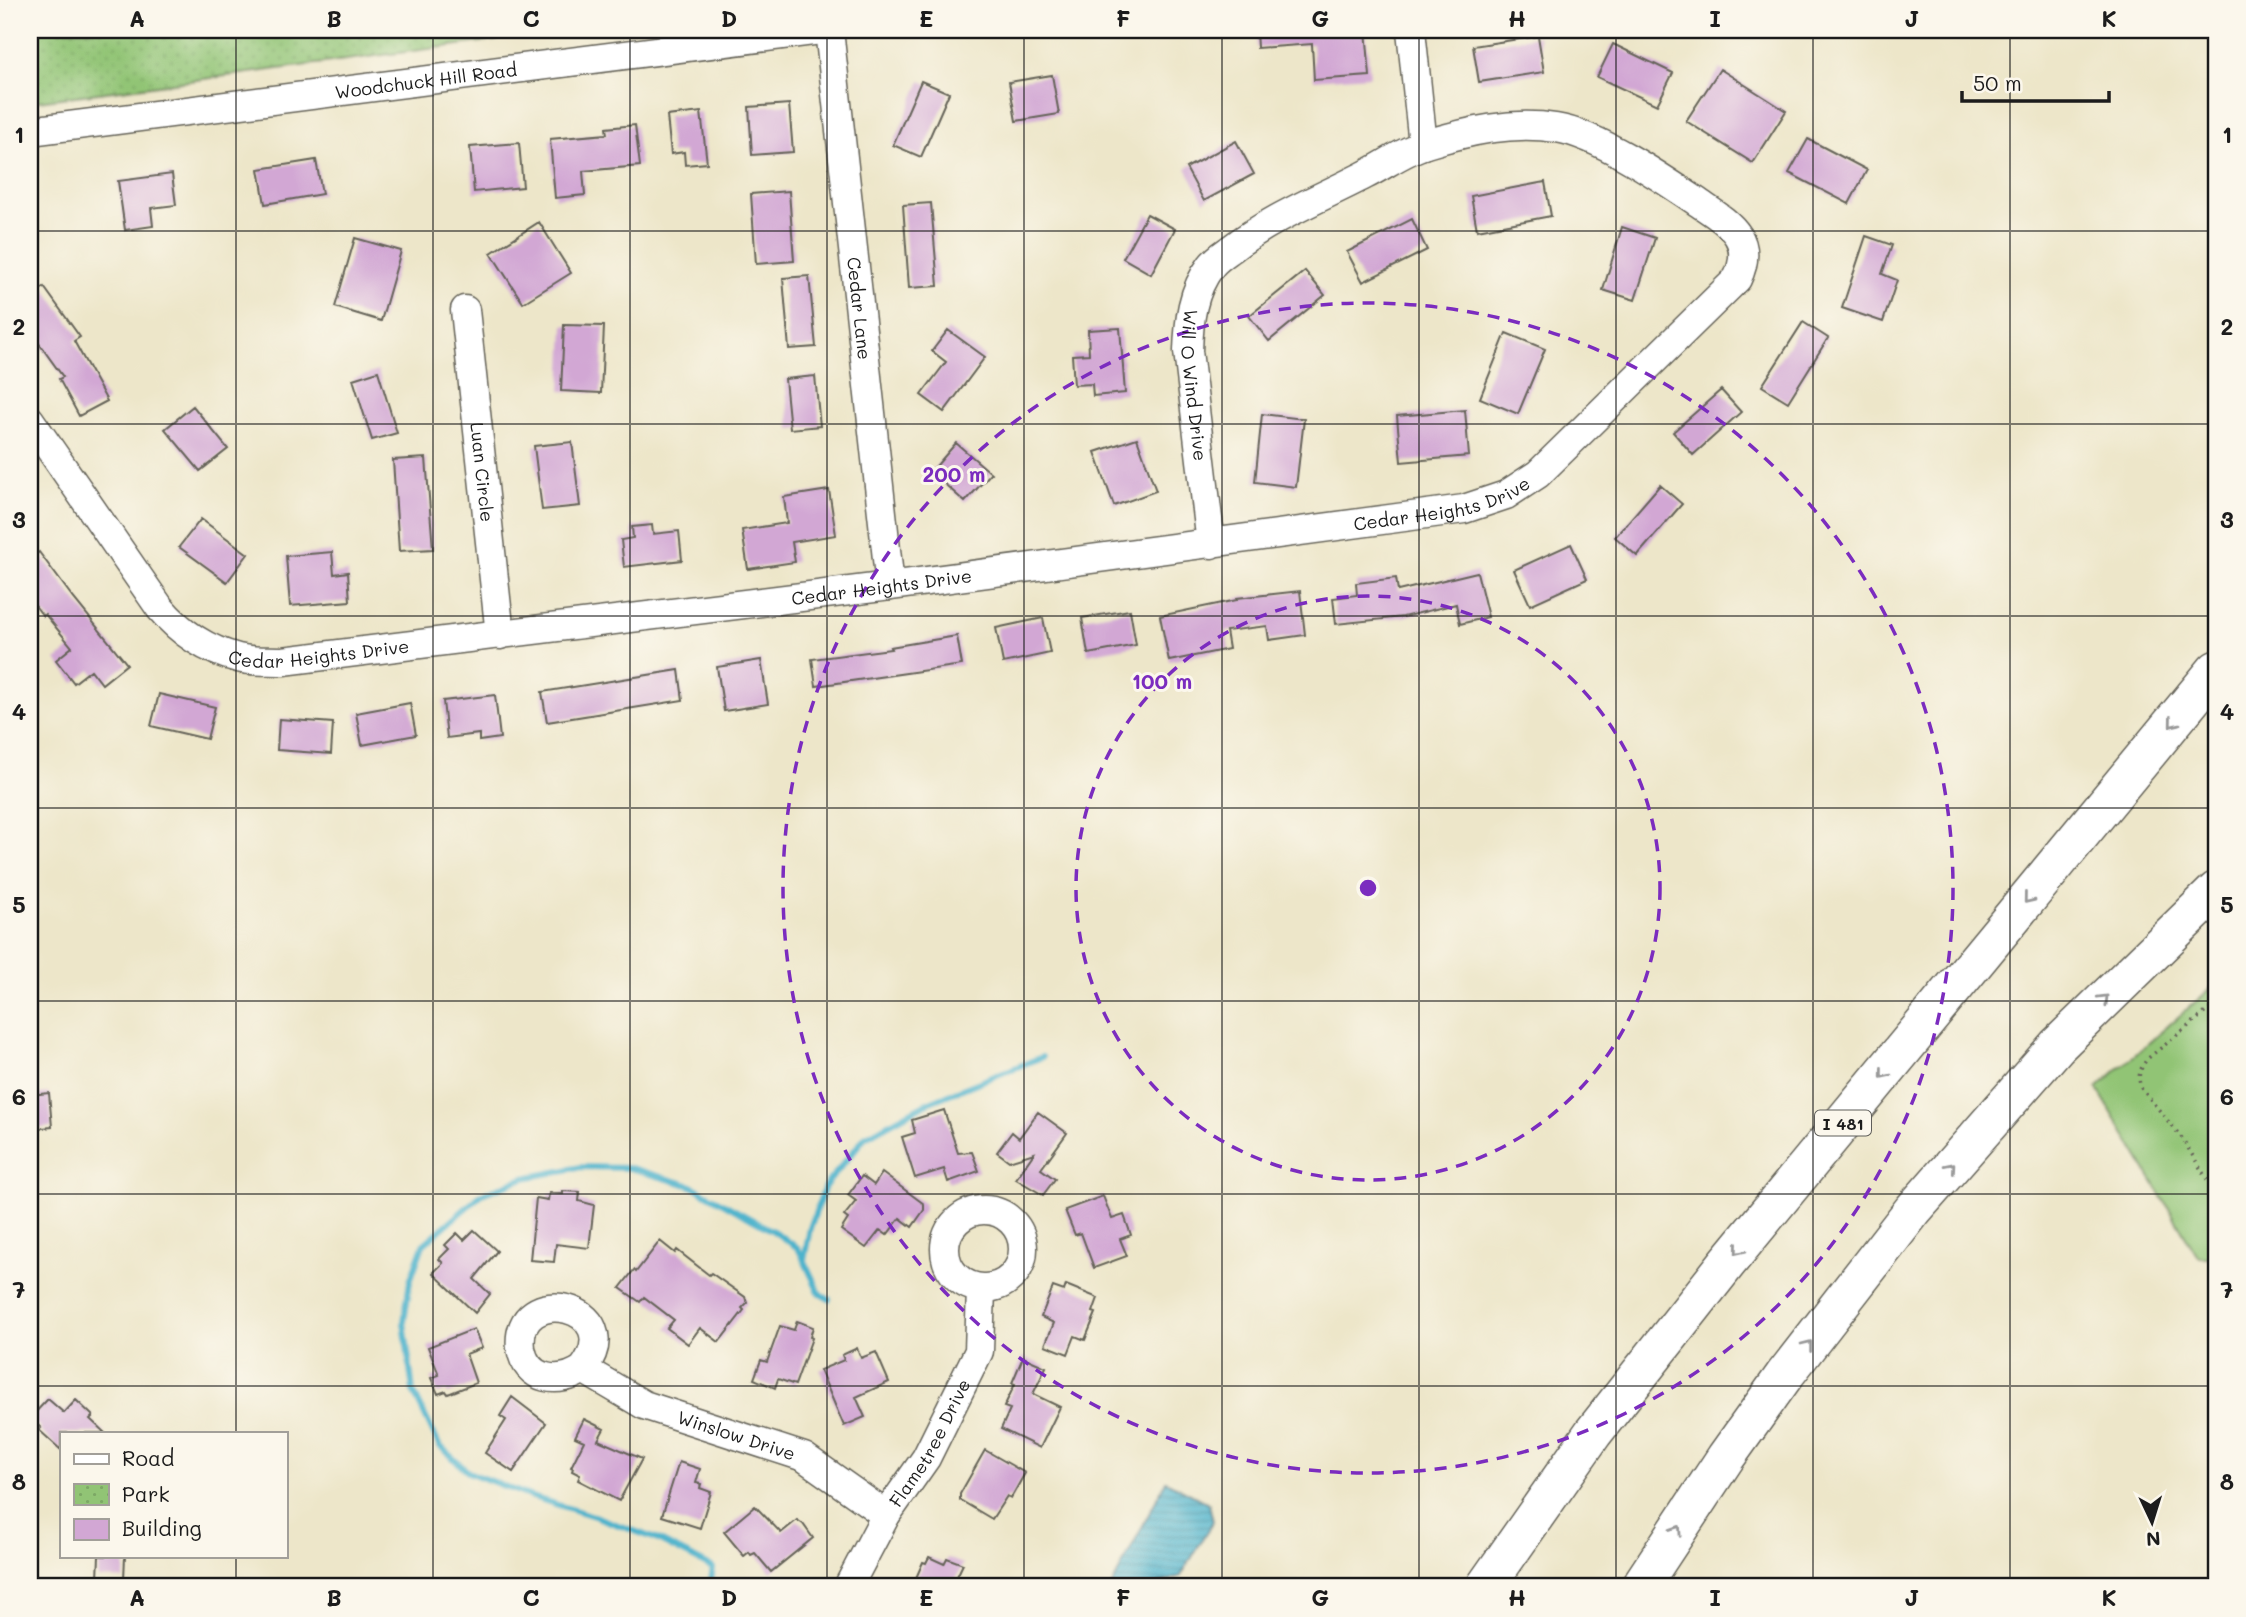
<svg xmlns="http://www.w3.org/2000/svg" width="2246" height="1617" font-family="Mali,sans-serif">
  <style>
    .grass { fill: #91c475; stroke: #567048; stroke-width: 2 }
    .park { fill: url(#park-dots); stroke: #567048; stroke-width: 2 }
    .water { fill: url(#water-rules); stroke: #346874; stroke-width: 2 }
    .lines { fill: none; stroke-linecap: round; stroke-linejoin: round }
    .stream { stroke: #4db3cc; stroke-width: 6 }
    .building { fill: #d2a7d4 }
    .minor-casing { stroke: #656359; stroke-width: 31 }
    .highway-casing { stroke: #656359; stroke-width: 41 }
    .path { stroke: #656359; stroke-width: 3.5; stroke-dasharray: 2 5; stroke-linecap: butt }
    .minor { stroke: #fff; stroke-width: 28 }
    .highway { stroke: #fff; stroke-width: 38 }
    .oneway { stroke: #999 }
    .grid { fill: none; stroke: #1c1c1c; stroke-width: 2; stroke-opacity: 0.55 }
    .ring { fill: none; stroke: #7b2cbf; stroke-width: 3.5; stroke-dasharray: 12 9 }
    .labels { text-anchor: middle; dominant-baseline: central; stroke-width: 6; stroke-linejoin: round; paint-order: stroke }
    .shield { fill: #fbf7ec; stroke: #5f5e5a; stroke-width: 2 }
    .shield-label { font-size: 16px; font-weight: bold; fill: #1c1c1c }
    .street-label { font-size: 18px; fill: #1c1c1c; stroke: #fbf7ec }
    .centre { fill: #7b2cbf; stroke: #fbf7ec; stroke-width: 3.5 }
    .ring-label { font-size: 21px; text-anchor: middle; font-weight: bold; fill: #7b2cbf; stroke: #fbf7ec; stroke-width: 6; stroke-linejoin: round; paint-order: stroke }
    .neatline { fill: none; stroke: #1c1c1c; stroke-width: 2.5 }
    .grid-label { font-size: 23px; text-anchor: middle; font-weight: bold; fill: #1c1c1c }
  </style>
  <defs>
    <pattern id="park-dots" width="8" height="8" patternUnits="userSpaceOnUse" patternTransform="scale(1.75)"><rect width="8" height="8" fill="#91c475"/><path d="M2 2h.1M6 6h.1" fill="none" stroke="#7ca865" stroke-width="1.8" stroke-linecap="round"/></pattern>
    <pattern id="water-rules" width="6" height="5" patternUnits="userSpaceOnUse" patternTransform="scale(1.75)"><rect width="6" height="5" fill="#4db3cc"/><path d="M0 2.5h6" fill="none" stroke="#3f91a5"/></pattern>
  </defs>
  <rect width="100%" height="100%" fill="#fbf7ec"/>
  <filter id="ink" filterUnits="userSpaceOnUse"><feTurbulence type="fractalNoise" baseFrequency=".0143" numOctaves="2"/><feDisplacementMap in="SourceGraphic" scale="14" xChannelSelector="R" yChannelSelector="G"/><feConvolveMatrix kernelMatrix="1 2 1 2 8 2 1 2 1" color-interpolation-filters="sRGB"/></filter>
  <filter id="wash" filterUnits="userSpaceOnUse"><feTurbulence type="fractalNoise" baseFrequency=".00686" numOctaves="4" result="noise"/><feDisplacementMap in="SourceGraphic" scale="28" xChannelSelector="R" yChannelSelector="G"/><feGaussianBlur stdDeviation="1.57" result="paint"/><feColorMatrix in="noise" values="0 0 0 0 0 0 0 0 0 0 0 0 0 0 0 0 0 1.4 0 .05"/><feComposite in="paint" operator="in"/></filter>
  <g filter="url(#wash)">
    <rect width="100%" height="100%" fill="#ede6c9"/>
    <!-- grass -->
    <path class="grass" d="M2216,984v273h-18l-101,-169z"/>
    <!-- park -->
    <path class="park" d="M30,30h466l1,10 -467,62z"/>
    <!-- water -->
    <path class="water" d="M1166,1481l43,23 4,17 -32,55 -30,11h-40z"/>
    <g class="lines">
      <!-- stream -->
      <path class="stream" d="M829,1299l-9,-5 -16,-34 6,-32 15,-42 40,-49 62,-34 115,-46
        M710,1587l3,-19 -57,-29 -62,-23 -65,-20 -61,-24 -29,-27 -26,-54 -9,-69 6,-41 13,-36 59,-51 42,-16 57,-11 49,1 62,18 81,45 25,17 6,12"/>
    </g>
    <g id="blocks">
      <!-- building -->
      <path class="building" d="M1256,30h110l4,46 -56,4 -2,-36 -55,4z
        M1538,36l6,36 -65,10 -6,-36z
        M1613,44l60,29 -16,32 -60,-28z
        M1720,69l66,42 -33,52 -67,-42z
        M1052,75l7,39 -43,7 -7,-39z
        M921,81l28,12 -28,64 -28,-12z
        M789,104l4,48 -41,3 -3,-48z
        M701,112l6,51 -22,2 -1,-13 -13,2 -4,-38z
        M635,125l5,41 -57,5 2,24 -30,3 -5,-59 57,-5 -1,-6z
        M1808,139l59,31 -18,34 -60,-31z
        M1236,141l18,33 -50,27 -18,-33z
        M519,143l4,44 -49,5 -4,-45z
        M316,160l6,34 -57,10 -6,-35z
        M172,174l4,31 -25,3 2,18 -28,4 -7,-49z
        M1545,182l6,34 -74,14 -6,-34z
        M789,191l5,70 -38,3 -5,-70z
        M931,203l7,83 -29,2 -6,-83z
        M1147,214l28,15 -24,45 -28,-16z
        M1412,219l15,31 -64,32 -16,-30z
        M539,222l32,51 -48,30 -32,-50z
        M1622,227l33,11 -20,62 -32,-10z
        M1866,236l26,9 -10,29 15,6 -14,42 -41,-14z
        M355,238l46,13 -20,70 -46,-14z
        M1305,271l20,24 -56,46 -20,-25z
        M809,276l7,71 -27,2 -6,-71z
        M44,287l36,50 -6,4 33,60 -28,15 -20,-37 4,-2 -33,-46v-33z
        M1803,322l25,16 -40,64 -26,-16z
        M564,325l40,1 -3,67 -40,-2z
        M1120,328l5,65 -32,3 -1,-12 -18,1 -2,-30 17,-1 -1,-24z
        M948,330l37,27 -41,55 -23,-17 25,-33 -14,-11z
        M1506,333l39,16 -27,65 -38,-16z
        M378,371l19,62 -25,7 -19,-61z
        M815,376l5,50 -30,3 -5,-50z
        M1721,390l20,22 -48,43 -20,-23z
        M193,406l35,43 -28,22 -35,-42z
        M1465,410l4,46 -68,6 -4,-46z
        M1262,414l42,5 -8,68 -41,-5z
        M1137,438l19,53 -42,15 -19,-54z
        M572,442l8,64 -38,4 -8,-64z
        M956,443l35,30 -26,29 -34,-30z
        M426,458l7,91 -34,2 -6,-91z
        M1660,485l22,19 -45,52 -22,-19z
        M829,490l7,45 -44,7 3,20 -47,7 -6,-39 45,-7 -3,-26z
        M201,519l47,35 -21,28 -48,-35z
        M652,525l1,9 26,-3 3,29 -58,7 -3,-27 12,-2 -1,-11z
        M1571,544l16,35 -57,26 -16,-35z
        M39,552l32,43 56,69 -25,20 -11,-14 -17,13 -18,-23 16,-13 -27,-33 -2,2 -13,-17v-40z
        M332,552l2,22 14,-2 2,29 -60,5 -4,-50z
        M1477,572l11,45 -28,7 -4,-20 -53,13 -67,7 -3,-26 24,-3 -1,-12 40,-5 2,13z
        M1300,591l5,44 -36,5 -2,-14 -41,5 3,18 -60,12 -9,-45 77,-16v-2z
        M1130,610l6,35 -48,9 -6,-36z
        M1043,618l7,35 -47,10 -7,-35z
        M957,636l5,29 -146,21 -4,-27 79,-10 -1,-2z
        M761,660l7,44 -44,7 -7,-44z
        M679,670l4,30 -136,22 -5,-30z
        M159,694l56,13 -8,32 -56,-13z
        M495,695l5,43 -21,3v-7l-32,4 -4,-37z
        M410,703l6,32 -54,10 -6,-32z
        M279,719l54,4 -2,31 -54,-4z
        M49,1093l3,34 -20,2 -2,-34z
        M944,1110l14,43 14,-1 7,19 -31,11 -4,-13 -29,9 -13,-41 13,-4 -3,-13z
        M1038,1112l29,21 -26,36 14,10 -12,16 -27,-16 18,-26 -25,8 -12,-9 15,-20 7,6z
        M882,1173l42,31v6l-12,17 -12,-9 -13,17 -7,-5 -14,18 -25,-18 7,-11 -4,-3 12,-15 -8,-6 14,-19 12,9z
        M563,1191l17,1 -1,9 15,4 -5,43 -33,-4 -2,18 -24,-2 6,-62 12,2 1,-7 14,1z
        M1103,1196l9,23 12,-4 7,20 -11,4 7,17 -33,12 -13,-35 -6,2 -10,-25z
        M474,1230l23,21 -23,28 16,15 -15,19 -42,-40 10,-10 -4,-4 10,-10 -4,-4 12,-12 7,7z
        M660,1241l15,12 2,-3 32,25 2,-2 34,24 2,6 -5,5 2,2 -25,32 -19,-14 -12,16 -21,-16 7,-8 -30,-23 -4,5 -20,-14 14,-18 2,2z
        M1066,1285l32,13 -5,14 3,1 -11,27 -10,-4 -7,18 -23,-9 9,-22 -13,-6 12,-30 11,4z
        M797,1321l16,6 -3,10 2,1 -17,47 -17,-6 -3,9 -21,-9 7,-19 6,2 13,-36 14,4z
        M474,1329l8,19 -16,6 10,29 -28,11 -2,-3 -8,3 -7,-16 8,-3 -11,-28z
        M857,1348l4,10 15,-6 13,30 -33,15 9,20 -21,9 -24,-56 24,-10 -2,-5z
        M1023,1357l23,10 -13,27 27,13 -20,41 -39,-19 9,-20 -6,-2 11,-23 -3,-1z
        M512,1397l34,26 -33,49 -28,-19 21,-33 -6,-4z
        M48,1399l16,14 12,-13 17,16 -3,3 15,14h-44v17l-22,-20 2,-2 -11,-10z
        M584,1419l20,10 -6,11 44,19 -23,42 -41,-21 2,-5 -8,-4 1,-3 -2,-1 13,-26 -9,-4z
        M985,1450l40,23 -14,25 -4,-2 -15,23 -32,-19v-6z
        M679,1462l21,7 -4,14 5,1 -1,4 11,4 -11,36 -38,-12z
        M755,1506l26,27 16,-13 6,4 10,14 -42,34 -16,-19 -4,2 -2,-3 -5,4 -20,-24z
        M99,1556h26l-1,23 -26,-1z
        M929,1557l15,7 3,-6 16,6 -11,23h-40l11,-25 3,1z"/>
    </g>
  </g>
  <g filter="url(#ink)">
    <use href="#blocks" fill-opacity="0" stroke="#656359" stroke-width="2"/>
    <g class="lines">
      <defs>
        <g id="minor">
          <path id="s1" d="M829,30l61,556"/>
          <path d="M1411,30l12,115"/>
          <path id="s2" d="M30,131l791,-101"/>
          <path id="s3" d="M465,310l35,325"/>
          <path id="s4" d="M30,420l130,188c20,24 47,42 78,50 14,4 31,2 45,3l607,-75 574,-77 42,-14 32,-21 199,-195c20,-42 -11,-57 -41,-78 -34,-23 -99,-67 -140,-73 -44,-7 -87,3 -130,16 -21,6 -41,21 -61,31 -44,23 -95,43 -134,74 -7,5 -15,10 -20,17 -19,25 -22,54 -23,85l23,193"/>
          <circle cx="984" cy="1249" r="39"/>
          <path id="s5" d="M583,1369c-23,16 -57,12 -62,-21 -8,-68 110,-43 62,21l61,36 160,52 82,58"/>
          <path id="s6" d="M848,1587l38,-72 40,-57 53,-107 2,-62"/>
        </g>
        <path id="highway" d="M1485,1587l108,-154 134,-170 489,-593
          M1640,1587l86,-130 58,-81 129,-166 144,-164 159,-155"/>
      </defs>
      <!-- minor casing -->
      <use href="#minor" class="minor-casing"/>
      <!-- highway casing -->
      <use href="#highway" class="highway-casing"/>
      <!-- path -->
      <path class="path" d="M2216,1004l-69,55c-7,10 -10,17 -6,29l41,50 34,56"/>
      <!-- minor -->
      <use href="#minor" class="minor"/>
      <!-- highway -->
      <use href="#highway" class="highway"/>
    </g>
    <!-- one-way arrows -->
    <defs><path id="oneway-chevron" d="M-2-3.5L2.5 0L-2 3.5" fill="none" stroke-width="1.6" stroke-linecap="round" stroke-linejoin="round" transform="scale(1.75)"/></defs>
    <g class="oneway">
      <use href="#oneway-chevron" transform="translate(2173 723) rotate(129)"/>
      <use href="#oneway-chevron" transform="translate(2028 899) rotate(129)"/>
      <use href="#oneway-chevron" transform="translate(2104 999) rotate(-45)"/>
      <use href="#oneway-chevron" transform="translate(1884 1074) rotate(129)"/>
      <use href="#oneway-chevron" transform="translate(1951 1167) rotate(-49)"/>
      <use href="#oneway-chevron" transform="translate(1739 1250) rotate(130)"/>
      <use href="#oneway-chevron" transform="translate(1808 1345) rotate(-52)"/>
      <use href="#oneway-chevron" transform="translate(1677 1530) rotate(-56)"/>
    </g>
  </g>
  <!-- grid -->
  <path class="grid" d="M236,30v1403M433,30v1557M630,30v1557M827,30v1557M1024,30v1557M1222,30v1557M1419,30v1557M1616,30v1557M1813,30v1557M2010,30v1557M30,231h2186M30,424h2186M30,616h2186M30,808h2186M30,1001h2186M30,1194h2186M30,1386h2186M236,1556v31"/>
  <!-- distance rings -->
  <g class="ring">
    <circle cx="1368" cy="888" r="292"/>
    <circle cx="1368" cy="888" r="585"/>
  </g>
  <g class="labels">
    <!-- shield labels -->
    <rect class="shield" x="1815" y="1110.5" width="56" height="25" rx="5"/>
    <g class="shield-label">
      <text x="1843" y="1123">I 481</text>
    </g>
    <!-- street labels -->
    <g class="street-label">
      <text stroke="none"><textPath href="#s2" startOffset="399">Woodchuck Hill Road</textPath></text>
      <text stroke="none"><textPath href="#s1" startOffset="280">Cedar Lane</textPath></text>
      <text stroke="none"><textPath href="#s4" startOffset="2683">Will O Wind Drive</textPath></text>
      <text stroke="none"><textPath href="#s3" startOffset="163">Luan Circle</textPath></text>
      <text stroke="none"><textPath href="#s4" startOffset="1538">Cedar Heights Drive</textPath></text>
      <text stroke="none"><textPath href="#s4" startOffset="971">Cedar Heights Drive</textPath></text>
      <text stroke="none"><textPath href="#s4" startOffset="404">Cedar Heights Drive</textPath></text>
      <text stroke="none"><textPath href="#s5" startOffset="397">Winslow Drive</textPath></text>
      <text stroke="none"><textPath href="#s6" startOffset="166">Flametree Drive</textPath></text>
    </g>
  </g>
  <circle cx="1368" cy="888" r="10" class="centre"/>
  <g class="ring-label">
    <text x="954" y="482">200 m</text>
    <text x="1162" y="689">100 m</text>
  </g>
  <!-- margin -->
  <rect width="2246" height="1617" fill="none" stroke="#fbf7ec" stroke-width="77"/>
  <!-- legend -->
  <rect x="60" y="1432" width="228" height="126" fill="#fbf7ec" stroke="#a29f99" stroke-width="2"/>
  <rect x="74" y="1454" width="35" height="10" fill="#ffffff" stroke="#a29f99" stroke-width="2"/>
  <text x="122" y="1466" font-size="21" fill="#1c1c1c">Road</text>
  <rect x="74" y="1484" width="35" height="21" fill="url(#park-dots)" stroke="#a29f99" stroke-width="2"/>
  <text x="122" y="1502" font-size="21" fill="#1c1c1c">Park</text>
  <rect x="74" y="1519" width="35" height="21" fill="#d2a7d4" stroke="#a29f99" stroke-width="2"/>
  <text x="122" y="1536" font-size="21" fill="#1c1c1c">Building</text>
  <!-- north arrow -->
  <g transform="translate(2152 1522) rotate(176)" stroke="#fbf7ec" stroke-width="5" paint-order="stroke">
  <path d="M0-5L12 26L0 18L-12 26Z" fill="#1c1c1c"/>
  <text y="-10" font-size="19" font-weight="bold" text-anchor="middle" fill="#1c1c1c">N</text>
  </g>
  <!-- scale -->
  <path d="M1962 91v10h147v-10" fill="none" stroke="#1c1c1c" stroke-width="3.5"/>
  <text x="1973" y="91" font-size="21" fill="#1c1c1c" stroke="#fbf7ec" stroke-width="5" paint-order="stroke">50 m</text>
  <rect x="38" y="38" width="2170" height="1540" class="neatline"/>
  <g class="grid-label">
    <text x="137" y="27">A</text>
    <text x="334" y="27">B</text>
    <text x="531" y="27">C</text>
    <text x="729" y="27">D</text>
    <text x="926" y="27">E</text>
    <text x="1123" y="27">F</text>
    <text x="1320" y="27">G</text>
    <text x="1517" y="27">H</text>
    <text x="1715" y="27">I</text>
    <text x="1912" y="27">J</text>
    <text x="2109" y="27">K</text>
    <text x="19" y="143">1</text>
    <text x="2227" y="143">1</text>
    <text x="19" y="335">2</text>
    <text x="2227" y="335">2</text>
    <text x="19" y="528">3</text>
    <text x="2227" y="528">3</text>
    <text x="19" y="720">4</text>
    <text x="2227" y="720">4</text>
    <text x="19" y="913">5</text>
    <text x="2227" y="913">5</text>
    <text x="19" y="1105">6</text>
    <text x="2227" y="1105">6</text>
    <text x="19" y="1298">7</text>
    <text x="2227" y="1298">7</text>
    <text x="19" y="1490">8</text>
    <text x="2227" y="1490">8</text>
    <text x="137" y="1606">A</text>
    <text x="334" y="1606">B</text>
    <text x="531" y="1606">C</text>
    <text x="729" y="1606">D</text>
    <text x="926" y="1606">E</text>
    <text x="1123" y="1606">F</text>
    <text x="1320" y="1606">G</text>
    <text x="1517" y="1606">H</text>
    <text x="1715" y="1606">I</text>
    <text x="1912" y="1606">J</text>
    <text x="2109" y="1606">K</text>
  </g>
</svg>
